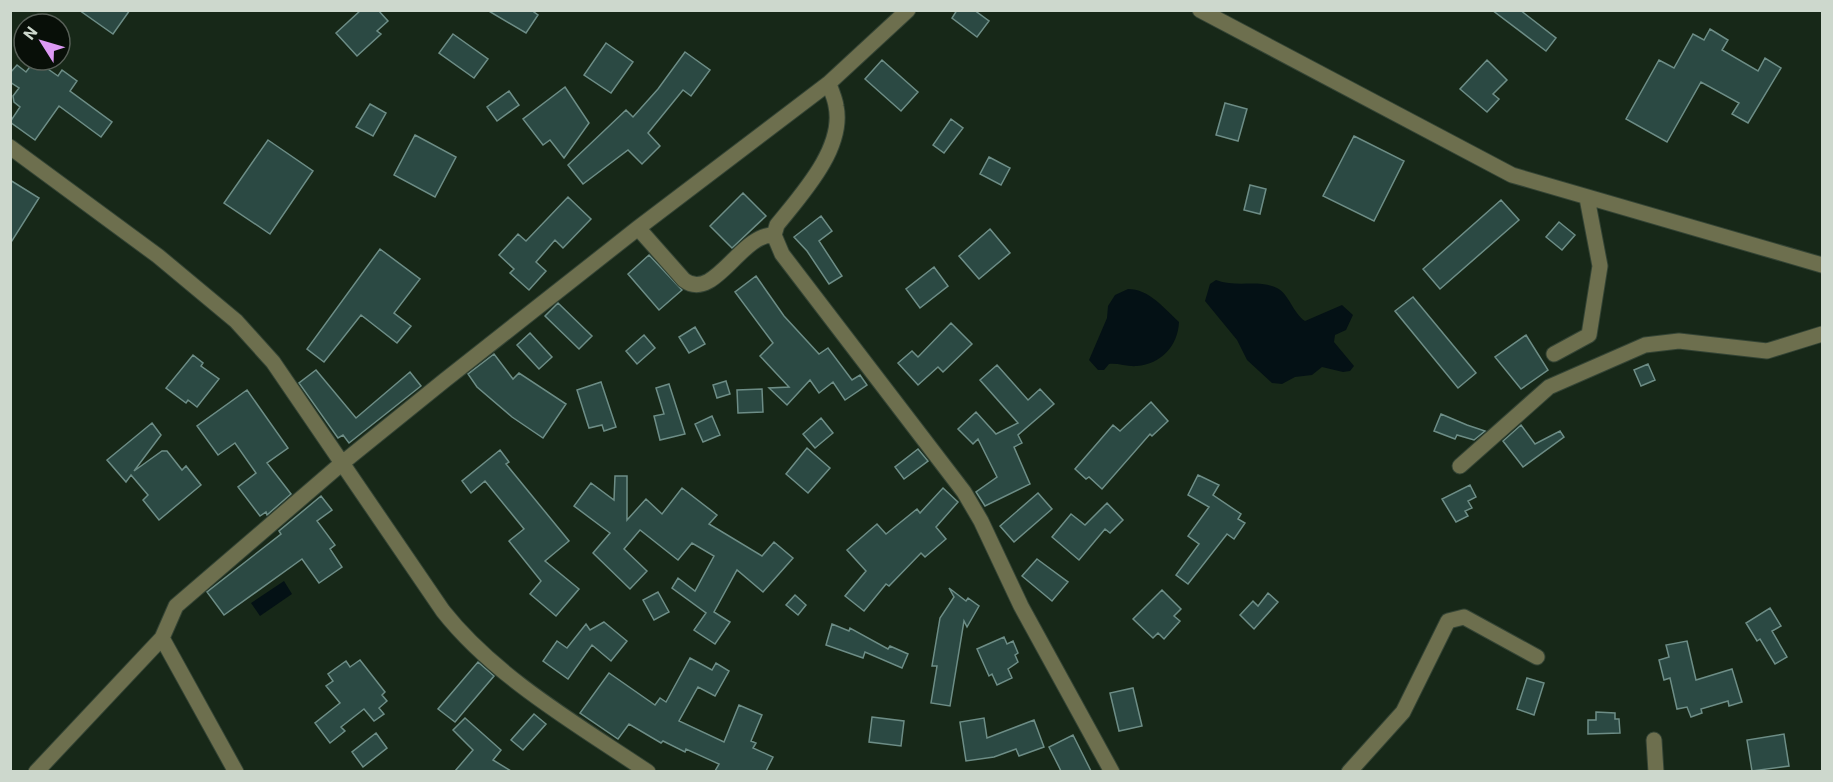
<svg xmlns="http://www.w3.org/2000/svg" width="1833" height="782" font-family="Roboto,sans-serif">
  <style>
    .water { fill: #041115 }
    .building { fill: #2b4943; stroke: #6d8d86; stroke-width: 1.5 }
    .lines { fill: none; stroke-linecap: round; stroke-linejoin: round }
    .minor-casing { stroke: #344435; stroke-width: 17 }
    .minor { stroke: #6d6f4e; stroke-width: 15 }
  </style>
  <rect width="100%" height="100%" fill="#172818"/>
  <!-- water -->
  <path class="water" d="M1216,280c21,8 43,-1 61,8 12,6 16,25 28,33l37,-16 11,10 -7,15 -11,5 -1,7 20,24 -4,5 -7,1 -21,-5 -10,8 -17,2 -13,7 -10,-1 -25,-23 -10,-20 -32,-39 5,-17z
    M1128,289c21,0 36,19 51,33 -1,24 -18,42 -42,44 -9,1 -19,-3 -28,-2l-5,6h-6l-9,-10 18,-42 1,-12 7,-11z
    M284,581l8,13 -32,22 -9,-13z"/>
  <!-- building -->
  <path class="building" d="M79,10h51l-17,24z
    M361,10h17l10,11 -11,10 4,3 -24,22 -21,-23z
    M487,10h44l7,5 -12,18z
    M957,10h17l15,11 -12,16 -25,-19z
    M1492,10h28l36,28 -10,13z
    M1710,29l18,11 -6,10 36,21 7,-13 16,10 -33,55 -16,-9 7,-11 -38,-21 -34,60 -41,-23 33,-59 15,8 19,-34 11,6z
    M453,34l35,25 -14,19 -35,-25z
    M606,43l27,19 -22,31 -27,-18z
    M685,52l25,18 -19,26 -8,-6 -35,43 12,13 -18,18 -14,-14 -45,34 -15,-19 58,-55 7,7 25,-28z
    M35,60l23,16 4,-6 15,11 -7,10 42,31 -11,15 -42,-31 -24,34 -25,-18 10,-15 -6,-5 -1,-6 6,-8 -9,-6v-9l7,-8 9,7z
    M882,60l36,32 -17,19 -36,-32z
    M1487,60l20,20 -14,14 6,5 -12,13 -27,-23z
    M565,87l24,36 -25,35 -14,-18 -7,5 -20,-26z
    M509,91l10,14 -22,16 -10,-14z
    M1225,103l22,6 -9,32 -22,-6z
    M370,104l16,9 -13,23 -17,-9z
    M951,119l12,9 -19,25 -11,-8z
    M415,135l41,22 -21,40 -41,-22z
    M1354,136l50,25 -30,60 -51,-25z
    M268,140l45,31 -43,63 -46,-31z
    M989,157l21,11 -9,17 -21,-11z
    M10,180l29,18 -29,46z
    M1250,185l16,4 -6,25 -16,-4z
    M743,193l23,23 -34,32 -22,-22z
    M568,197l23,22 -28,29 -8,-8 -19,22 10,9 -17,19 -19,-17 4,-4 -15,-14 19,-21 8,7z
    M1501,200l18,20 -79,69 -17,-20z
    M821,216l11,15 -13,10 23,35 -13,8 -22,-33 -13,-14z
    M1559,222l16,13 -13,15 -16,-13z
    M990,229l20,24 -31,26 -20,-23z
    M380,249l40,30 -26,34 17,13 -14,17 -36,-28 -37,47 -17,-13z
    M649,255l33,35 -23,20 -31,-36z
    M934,267l14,19 -28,22 -14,-19z
    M756,276l28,40 35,38 9,-6 24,32 8,-5 7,10 -22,15 -12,-18 -14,11 -9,-13 -23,25 -18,-17 20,-1 -29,-31 13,-13 -38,-51z
    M1413,297l63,76 -18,15 -63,-77z
    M558,303l34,33 -13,13 -34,-33z
    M951,323l21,21 -29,28 -5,-5 -20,18 -20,-22 14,-12 6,6z
    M695,327l10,17 -16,9 -10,-16z
    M530,333l22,24 -13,12 -22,-24z
    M644,335l11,13 -18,16 -11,-13z
    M1526,335l22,35 -27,19 -26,-32z
    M494,354l19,25 6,-6 47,31 -23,34 -31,-21 -35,-30 -9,-13z
    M193,355l10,8 -2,3 18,13 -22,28 -9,-7 -2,3 -20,-15z
    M1648,364l7,16 -14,6 -7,-16z
    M997,365l31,35 12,-11 14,15 -36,31 4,8 -8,4 16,37 -45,22 -9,-14 21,-15 -19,-38 -5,5 -15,-15 18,-17 20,22 22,-11 -38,-43z
    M316,370l40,48 54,-46 11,14 -72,57 -6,-8 -5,3 -39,-55z
    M726,381l4,13 -13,4 -4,-13z
    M601,382l15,45 -12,4 -2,-6 -13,3 -12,-38z
    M669,384l16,50 -25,6 -6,-24 10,-2 -8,-26z
    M762,389l1,23 -25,1 -1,-23z
    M247,390l41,58 -21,15 24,31 -24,21 -1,-3 -6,4 -22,-29 18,-14 -21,-30 -17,12 -21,-29z
    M1151,402l17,19 -16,15 -2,-2 -48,55 -13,-12 -3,2 -11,-10 38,-44 7,6z
    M1441,414l26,11 18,6 -11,9 -17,-5 -2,4 -21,-8z
    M712,416l8,19 -17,7 -8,-18z
    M821,418l12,15 -18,15 -12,-14z
    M152,423l9,12 -27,36 28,-20h5l15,19 4,-4 15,19 -42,35 -16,-20 5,-5 -17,-20 -5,7 -19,-22z
    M1521,425l14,19 25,-13 4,6 -41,30 -20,-26z
    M807,448l23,20 -22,25 -22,-19z
    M918,449l10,12 -24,18 -9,-12z
    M500,450l9,12 -3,2 63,77 -24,20 34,28 -23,27 -26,-22 11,-13 -32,-40 15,-12 -39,-48 -14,12 -9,-12z
    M1198,475l21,10 -6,10 28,19 -3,5 7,4 -11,16 -7,-5 -39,50 -12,-9 23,-31 -11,-8 21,-29 -21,-12z
    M615,476h12v44l19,-21 16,15 20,-26 35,27 -8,9 53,32 12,-14 19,16 -30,34 -26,-22 -23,42 16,10 -15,22 -21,-14 12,-17 -34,-25 6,-10 17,13 19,-35 -22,-13 -14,17 -38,-30 -16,19 23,22 -17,18 -37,-36 17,-20 -36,-27 17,-23 23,17z
    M1470,485l6,12 -8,4 4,7 -7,3 3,5 -12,6 -14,-23z
    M943,488l15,14 -22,25 10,12 -21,18 -4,-4 -32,33 -3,-2 -22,27 -19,-15 21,-25 -19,-21 30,-26 9,10 31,-25 3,4z
    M1038,493l14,16 -38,33 -14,-16z
    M321,496l11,14 -15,11 18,24 -5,4 12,18 -23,16 -17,-24 -78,56 -17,-23 74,-58 -2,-3z
    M1107,503l16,17 -13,13 -5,-4 -26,31 -27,-23 19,-23 14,11z
    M1037,559l31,23 -16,19 -30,-25z
    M949,588l17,13 2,-3 11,8 -12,21 -3,-6 -14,85 -19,-3 6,-37h-5l8,-48 14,-21z
    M1162,590l19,19 -7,7 6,5 -16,18 -6,-6 -5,5 -20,-19z
    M658,592l11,20 -15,8 -11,-20z
    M1268,593l10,9 -24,27 -14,-14 13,-14 5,5z
    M795,595l11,10 -8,10 -12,-10z
    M1770,608l11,18 -9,5 15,26 -12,7 -15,-25 -3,2 -11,-18z
    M604,622l23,19 -16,20 -19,-16 -24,34 -25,-18 14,-20 10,7 19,-24 4,6z
    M832,624l17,7 1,-3 38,21 2,-3 18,8 -6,14 -37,-16 -2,6 -37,-13z
    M1004,637l3,7 6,-3 5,12 -3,2 3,7 -10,7 4,9 -15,7 -5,-11 -3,2 -12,-27z
    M1687,641l9,39 36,-11 10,33 -13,4 -1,-5 -27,8 1,4 -11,4 -4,-10 -10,2 -7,-31 -6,2 -5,-20 10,-3 -3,-12z
    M690,658l22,12 4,-7 13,8 -14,25 -17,-9 -19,34 45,21 15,-37 23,10 -11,26 5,2 -3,5 20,9 -7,14h-51l4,-7 -33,-15 -1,3 -22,-11 -2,2 -32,-19 -11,15 -38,-26 29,-40 46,32 5,-7 6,4z
    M360,660l25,32 -3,3 5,6 -8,7 5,6 -10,7 -10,-12 -23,18 4,4 -15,12 -15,-20 25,-20 -14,-17 7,-5 -5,-7 18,-13 4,6z
    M478,662l16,14 -39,46 -17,-13z
    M1527,678l17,5 -10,32 -17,-6z
    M1133,688l9,38 -23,5 -9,-38z
    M1596,712l19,1v6h4l1,14 -32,1v-14h8z
    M534,714l12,10 -23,26 -12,-10z
    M872,717l32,4 -3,25 -32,-4z
    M465,718l36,32 -8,10 18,11h-56l18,-21 -20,-20z
    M984,718l3,20 47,-18 10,27 -25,9 -3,-7 -22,8 -28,4 -6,-39z
    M376,733l11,15 -24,19 -11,-15z
    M1784,734l5,32 -37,5 -5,-31z
    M1073,735l18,36h-30l-12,-24z"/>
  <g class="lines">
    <defs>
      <path id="minor" d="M1200,10l312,165 310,90
        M10,147l148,109 78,65 37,41 170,249c52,66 135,114 205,161
        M638,228l46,52c30,23 57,-47 90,-45l8,19 182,238 17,29 40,85 91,166
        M774,235l3,-10c24,-30 68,-77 59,-119 -1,-8 -5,-15 -7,-23
        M1554,354l35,-19 11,-69 -13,-68
        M1460,466l89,-79 96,-42 34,-4 88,10 55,-17
        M1654,740l2,32
        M36,772l126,-134
        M236,772l-74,-134 14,-32 165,-142 104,-84 193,-152 191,-145 79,-73
        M1349,772l54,-60 45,-91 16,-4 73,40"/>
    </defs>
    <!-- minor casing -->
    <use href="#minor" class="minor-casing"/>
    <!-- minor -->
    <use href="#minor" class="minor"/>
  </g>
  <!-- border -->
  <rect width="1833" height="782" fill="none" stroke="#cdd8cd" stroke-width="24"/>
  <!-- north arrow -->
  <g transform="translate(42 42) rotate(307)"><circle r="28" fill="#080f08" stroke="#575f57" stroke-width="1.5"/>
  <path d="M0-4.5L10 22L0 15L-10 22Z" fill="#dd99f4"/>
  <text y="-9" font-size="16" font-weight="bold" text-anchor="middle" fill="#cdd8cd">N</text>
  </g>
</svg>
